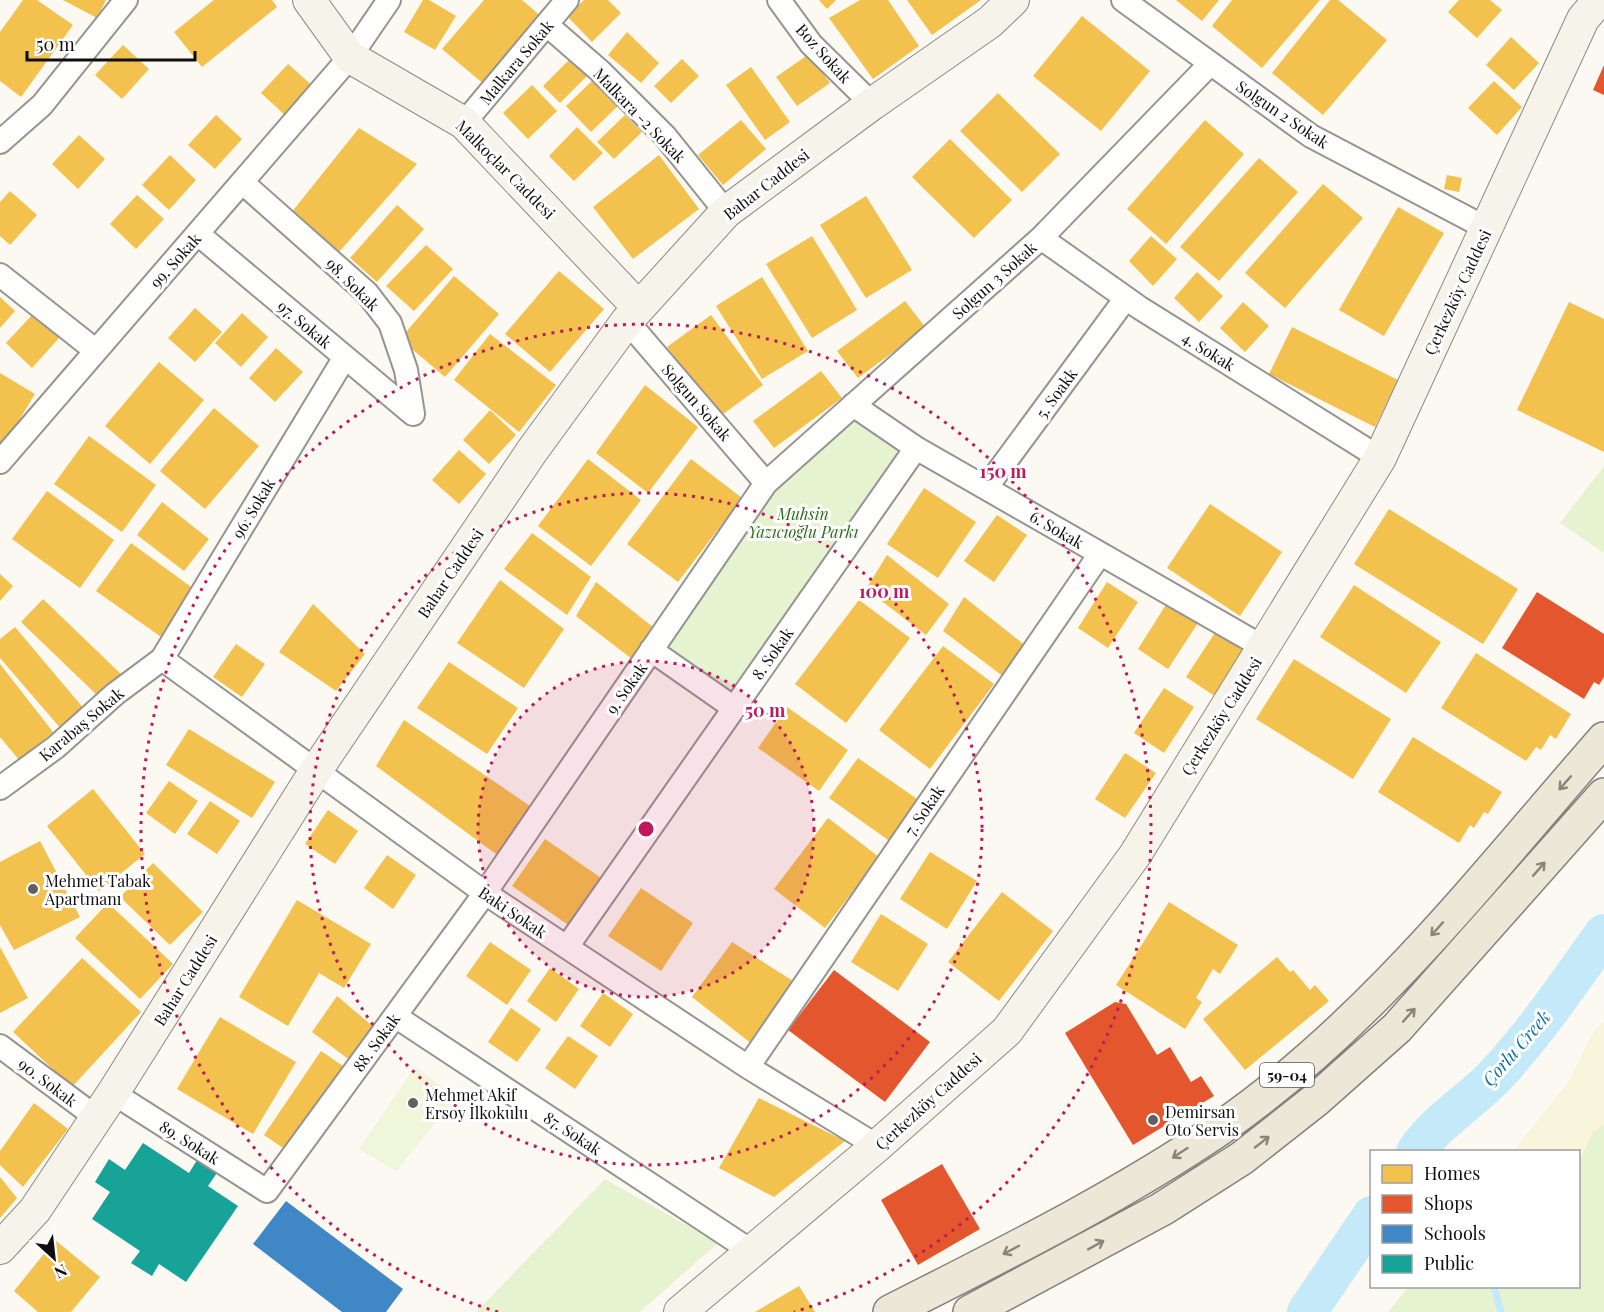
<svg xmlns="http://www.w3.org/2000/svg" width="1604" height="1312" font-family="'Playfair Display',serif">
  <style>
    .farmland { fill: #f9f5dd }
    .green { fill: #e6f3d0 }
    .pitch { fill: #eff6da }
    .homes { fill: #f2c14e }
    .shops { fill: #e4572e }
    .schools { fill: #3f88c5 }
    .public { fill: #17a398 }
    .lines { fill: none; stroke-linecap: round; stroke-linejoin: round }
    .stream { stroke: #c4e9f9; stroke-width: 7 }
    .river { stroke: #c4e9f9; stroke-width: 40 }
    .street-casing { stroke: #959491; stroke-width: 26 }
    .secondary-casing { stroke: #8b8a87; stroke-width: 34 }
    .primary-casing { stroke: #82817e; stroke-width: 36 }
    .street { stroke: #fefefd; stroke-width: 22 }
    .secondary { stroke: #f5f3ea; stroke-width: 32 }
    .primary { stroke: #ede7d8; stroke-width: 33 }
    .oneway { stroke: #89857d }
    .ring { fill: none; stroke: #c2185b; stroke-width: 3; stroke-dasharray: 3 6 }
    .poi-dot { fill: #61605e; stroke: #fff; stroke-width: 2 }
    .labels { text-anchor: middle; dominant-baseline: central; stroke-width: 6; stroke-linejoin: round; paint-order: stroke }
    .shield { fill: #fff; stroke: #565656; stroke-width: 1.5 }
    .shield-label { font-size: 15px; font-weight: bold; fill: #0e0e0e }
    .street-label { font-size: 16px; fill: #0e0e0e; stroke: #fff }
    .park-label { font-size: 16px; font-style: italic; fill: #2d6c17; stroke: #fff }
    .poi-label { font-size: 16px; fill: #0e0e0e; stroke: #fff; text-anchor: start }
    .water-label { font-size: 18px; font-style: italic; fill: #0a6dac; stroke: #fff }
    .centre { fill: #c2185b; stroke: #fff; stroke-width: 3 }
    .ring-label { font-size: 18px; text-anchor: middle; font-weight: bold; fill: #c2185b; stroke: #fff; stroke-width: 6; stroke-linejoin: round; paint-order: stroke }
  </style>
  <rect width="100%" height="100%" fill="#fbf9f2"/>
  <!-- farmland -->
  <path class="farmland" d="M1604,1020v104l-11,8 -14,30 -1,-10 -65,-1 55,-69 22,-45z"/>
  <!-- green -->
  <path class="green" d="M854,412l55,38 -176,250 -72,-49 112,-165z
    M1604,466v87l-44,-30z
    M1604,1124v188h-216l20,-25 170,-1 1,-124 14,-30z
    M605,1179l113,64 -78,69h-164z"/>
  <!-- pitch -->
  <path class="pitch" d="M415,1067l41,30 -60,74 -37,-22z"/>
  <!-- homes -->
  <path class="homes" d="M23,0h14l36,25 -52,72 -21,-16v-49z
    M63,0h43l-9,18z
    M214,0h58l5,7 -75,60 -28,-35z
    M423,0h6l27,16 -21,34 -31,-18z
    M484,0h38l21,18 -58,67 -43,-36z
    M584,0h24l13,13 -29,29 -25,-26z
    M819,0h17l-9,9z
    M860,0h28l31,46 -46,33 -44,-61z
    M907,0h74l-49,35z
    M1176,0h43l-17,21z
    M1232,0h88l-58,68 -50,-42z
    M1330,0h8l49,40 -64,75 -51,-42z
    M1459,0h31l12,10 -25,28 -29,-26z
    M1082,16l68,55 -49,60 -68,-55z
    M627,32l32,31 -18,20 -33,-28z
    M1511,37l28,26 -25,27 -28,-25z
    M123,45l26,24 -27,30 -27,-24z
    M809,54l21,29 -33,23 -21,-29z
    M571,58l17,17 -28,28 -17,-17z
    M682,59l17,17 -28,27 -17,-17z
    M288,64l27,24 -27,30 -27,-25z
    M751,67l39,55 -25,18 -39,-55z
    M595,78l25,26 -29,28 -25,-26z
    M1494,81l28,26 -25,28 -29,-27z
    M532,85l25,26 -29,28 -25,-26z
    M998,93l62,61 -38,38 -62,-61z
    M216,115l26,24 -27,30 -27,-24z
    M625,115l17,17 -28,27 -17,-17z
    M741,120l25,29 -43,36 -25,-30z
    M1205,120l39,34 -78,90 -39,-35z
    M577,127l26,26 -29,28 -25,-25z
    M359,128l58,36 -79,89 -47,-40z
    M79,135l26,24 -27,30 -26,-25z
    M950,139l62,61 -38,38 -62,-61z
    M170,155l26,25 -27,30 -27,-25z
    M659,155l40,54 -66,50 -40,-52z
    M1259,158l39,34 -79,89 -39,-34z
    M1447,175l15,3 -3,14 -15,-3z
    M1323,184l40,34 -78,90 -40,-35z
    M10,191l27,24 -27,30 -10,-9v-34z
    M137,195l27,24 -28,30 -26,-25z
    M866,196l46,74 -46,28 -46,-73z
    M397,205l27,24 -47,53 -27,-24z
    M1398,207l46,26 -60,103 -45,-26z
    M812,236l45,74 -45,28 -46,-74z
    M1151,236l26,23 -24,27 -24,-25z
    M426,245l27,24 -39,42 -28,-25z
    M559,271l45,38 -54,63 -45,-38z
    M1197,272l26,24 -24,26 -25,-24z
    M454,276l45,38 -54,63 -45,-38z
    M762,277l46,74 -46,28 -46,-73z
    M0,297l15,14 -15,17z
    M905,301l21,27 -68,50 -21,-27z
    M1243,302l26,24 -24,26 -25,-24z
    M1569,302l35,17v133l-87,-42z
    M195,308l27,24 -27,30 -27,-24z
    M242,313l26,24 -27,30 -26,-24z
    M33,314l26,24 -27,30 -26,-25z
    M711,315l52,70 -44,32 -52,-70z
    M1292,327l106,53 -23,47 -106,-53z
    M490,334l66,51 -37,47 -65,-52z
    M276,348l27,24 -28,30 -26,-24z
    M159,362l45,38 -54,64 -45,-38z
    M821,371l21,27 -68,50 -21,-27z
    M0,373l35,21 -33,54 -2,-1z
    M645,385l53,42 -50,66 -52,-40z
    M214,408l45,38 -54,63 -45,-38z
    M490,410l26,25 -27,29 -26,-24z
    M89,436l67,49 -34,47 -68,-48z
    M459,450l27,24 -27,30 -27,-24z
    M588,459l53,41 -50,66 -53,-40z
    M691,459l51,39 -64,84 -51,-38z
    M924,488l52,34 -38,56 -51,-34z
    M47,491l67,49 -34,48 -68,-49z
    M162,502l47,37 -25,32 -47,-36z
    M1210,504l72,48 -42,64 -73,-48z
    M1389,509l129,80 -35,55 -129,-80z
    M997,515l30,20 -33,47 -30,-21z
    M532,533l59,44 -24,38 -63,-46z
    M131,543l67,49 -34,47 -68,-48z
    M887,555l62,49 -23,31 -60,-46z
    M0,574l13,12 -13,15z
    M500,580l64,49 -40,59 -67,-45z
    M596,582l62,49 -22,31 -60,-46z
    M1107,582l31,20 -30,46 -30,-20z
    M1354,585l87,57 -35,51 -86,-56z
    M964,597l62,49 -22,31 -61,-46z
    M43,599l79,76 -22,23 -79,-76z
    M859,600l51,38 -64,85 -51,-39z
    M1167,603l31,20 -30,46 -30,-20z
    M313,604l52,50 -29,37 -57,-39z
    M15,627l70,83 -23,20 -62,-72v-19z
    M1216,631l30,20 -30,46 -30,-20z
    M236,644l29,20 -23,33 -29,-20z
    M943,646l51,38 -64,85 -51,-39z
    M1476,653l95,61 -15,25 -6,-4 -9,15 -5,-3 -10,14 -85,-53z
    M1294,659l97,60 -38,60 -97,-60z
    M449,662l69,46 -31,46 -70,-46z
    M0,664l53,68 -33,29 -20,-24z
    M1164,688l30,19 -30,46 -30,-20z
    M787,707l61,43 -29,41 -61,-43z
    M404,720l129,88 -33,49 -124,-91z
    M189,729l86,53 -23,36 -86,-53z
    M1413,737l89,55 -14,22 -4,-2 -10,16 -4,-3 -11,18 -81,-51z
    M1125,753l31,20 -31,45 -30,-19z
    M858,758l62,43 -29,41 -62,-44z
    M169,781l29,20 -23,33 -29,-21z
    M93,789l52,65 -46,37 -52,-65z
    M210,801l30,20 -23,33 -30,-20z
    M328,810l30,21 -23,33 -30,-20z
    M828,818l51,39 -54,71 -51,-39z
    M545,839l62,43 -33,47 -62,-43z
    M40,841l40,76 -66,33 -14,-25v-63z
    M930,852l47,29 -30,48 -47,-30z
    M387,855l29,20 -23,34 -29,-21z
    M153,863l50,49 -33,33 -50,-48z
    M641,888l52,35 -32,48 -53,-35z
    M1002,892l51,39 -54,70 -51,-39z
    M297,900l74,44 -27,44 -25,-15 -31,53 -49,-29z
    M1169,902l69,43 -18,29 -7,-5 -17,29 6,4 -17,27 -69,-44z
    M108,903l65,61 -33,35 -65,-61z
    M881,914l47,30 -30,47 -47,-29z
    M490,942l41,28 -24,35 -41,-29z
    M732,942l61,39 -41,63 -60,-47z
    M0,947l28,51 -28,15z
    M1277,957l13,15 3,-2 17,20 5,-5 14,16 -84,69 -42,-51z
    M82,958l59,54 -69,75 -59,-55z
    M550,968l29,21 -23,33 -29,-21z
    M603,993l30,21 -23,33 -30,-21z
    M337,996l38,32 -24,33 -39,-29z
    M511,1008l30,21 -24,33 -29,-20z
    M220,1017l76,45 -43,72 -76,-45z
    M568,1036l30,20 -23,33 -30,-21z
    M321,1051l25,17 -57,84 -25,-17z
    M759,1098l86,43 -71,56 -55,-29z
    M34,1103l34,26 -45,58 -23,-22v-14z
    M0,1177l17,21 -17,20z
    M55,1240l45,37 -29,35h-33l-24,-21z
    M799,1286l16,26h-60z"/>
  <!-- shops -->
  <path class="shops" d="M1604,65v30l-11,-5z
    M1537,592l67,42v43l-5,8 -5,-3 -10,17 -82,-51z
    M834,970l96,72 -45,60 -97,-72z
    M1115,1002l11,2 31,51 13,-8 21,35 10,-6 13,20 -81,49 -68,-112z
    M942,1164l38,65 -62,36 -37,-65z"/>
  <!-- schools -->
  <path class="schools" d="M286,1201l117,88 -17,23h-44l-89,-68z"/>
  <!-- public -->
  <path class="public" d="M143,1143l46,30 10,-16 20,13 -11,16 30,20 -52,76 -27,-18 -7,12 -21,-13 9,-12 -48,-32 18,-27 -15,-10 14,-23 16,11z"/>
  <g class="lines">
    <!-- stream -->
    <path class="stream" d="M1494,1286l7,26"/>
    <!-- river -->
    <path class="river" d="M1416,1152c20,-30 54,-50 79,-76 42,-45 73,-92 109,-142
      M1307,1312l65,-96"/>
    <defs>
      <path id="street" d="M779,0l32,44 61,60
        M1123,0l188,136 175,92
        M547,25l53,46 65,65 61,76
        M464,123l103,-123
        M0,142l42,-37 84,-105
        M243,183l124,110 23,30 16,47 7,44
        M198,234l215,180
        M1041,238l99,70 240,150
        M0,275l95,75
        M627,321l139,162
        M853,405l63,43 347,199
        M0,462l350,-405 39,-57
        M986,488l140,-190
        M651,650l83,58
        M162,659l323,234 263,174 129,79
        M0,788l56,-41 59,-53 47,-35 183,-302
        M567,947l349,-499
        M395,1016l356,235
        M0,1046l97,72
        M748,1067l352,-513
        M113,1093l154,98 218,-298 281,-410 275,-245 169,-174"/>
      <path id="secondary" d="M309,0l41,57 114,66 175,185
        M0,1248l35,-38 78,-117 202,-321 217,-321 95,-130 99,-109 146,-108 118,-82 23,-22
        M680,1312l197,-166 130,-115 128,-176 245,-397 203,-439 16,-19"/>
      <path id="primary" d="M890,1312c112,-57 226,-113 329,-183 151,-104 266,-254 385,-390
        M970,1312l192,-103 80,-51 75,-59 80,-71 207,-233"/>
    </defs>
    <!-- street casing -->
    <use href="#street" class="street-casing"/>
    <!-- secondary casing -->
    <use href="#secondary" class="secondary-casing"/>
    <!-- primary casing -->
    <use href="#primary" class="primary-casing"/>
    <!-- street -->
    <use href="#street" class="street"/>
    <!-- secondary -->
    <use href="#secondary" class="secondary"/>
    <!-- primary -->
    <use href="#primary" class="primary"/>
  </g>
  <!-- one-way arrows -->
  <defs><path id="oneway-shaft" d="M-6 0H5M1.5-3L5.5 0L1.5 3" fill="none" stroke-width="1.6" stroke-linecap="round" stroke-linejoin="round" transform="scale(1.5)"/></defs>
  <g class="oneway">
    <use href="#oneway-shaft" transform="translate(1565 783) rotate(131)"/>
    <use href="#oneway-shaft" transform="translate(1539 869) rotate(-49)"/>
    <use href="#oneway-shaft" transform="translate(1437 929) rotate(132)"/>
    <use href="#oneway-shaft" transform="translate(1409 1015) rotate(-48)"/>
    <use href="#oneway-shaft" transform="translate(1262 1142) rotate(-38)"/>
    <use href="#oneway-shaft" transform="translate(1180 1153) rotate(147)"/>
    <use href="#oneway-shaft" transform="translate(1096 1245) rotate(-29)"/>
    <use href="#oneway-shaft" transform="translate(1011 1250) rotate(152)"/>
  </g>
  <!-- distance rings -->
  <circle cx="646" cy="829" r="168" fill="#c2185b" fill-opacity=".12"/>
  <g class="ring">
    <circle cx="646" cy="829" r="168"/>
    <circle cx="646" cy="829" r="336"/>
    <path d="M498 1312A505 505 0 1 1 794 1312"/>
  </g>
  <!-- markers -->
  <g class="poi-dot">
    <circle cx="33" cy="889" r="6"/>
    <circle cx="413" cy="1103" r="6"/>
    <circle cx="1153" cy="1120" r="6"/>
  </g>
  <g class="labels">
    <!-- shield labels -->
    <rect class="shield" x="1260" y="1063" width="54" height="24" rx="4.5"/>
    <g class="shield-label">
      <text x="1287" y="1075">59-04</text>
    </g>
    <!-- street labels -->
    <g class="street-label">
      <text transform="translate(824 53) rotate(48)">Boz Sokak</text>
      <text transform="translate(516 62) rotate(-50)">Malkara Sokak</text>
      <text transform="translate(1283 114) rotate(34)">Solgun 2 Sokak</text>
      <text transform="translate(640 115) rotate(46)">Malkara -2 Sokak</text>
      <text transform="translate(506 169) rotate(45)">Malkoçlar Caddesi</text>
      <text transform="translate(766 184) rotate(-38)">Bahar Caddesi</text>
      <text transform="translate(175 260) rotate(-48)">99. Sokak</text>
      <text transform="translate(994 280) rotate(-42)">Solgun 3 Sokak</text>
      <text transform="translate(353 284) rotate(45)">98. Sokak</text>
      <text transform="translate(1457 292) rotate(-65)">Çerkezköy Caddesi</text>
      <text transform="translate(305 324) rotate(40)">97. Sokak</text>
      <text transform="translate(1209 351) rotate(32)">4. Sokak</text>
      <text transform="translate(1056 393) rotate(-54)">5. Soakk</text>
      <text transform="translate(697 402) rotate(49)">Solgun Sokak</text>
      <text transform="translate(253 508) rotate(-59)">96. Sokak</text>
      <text transform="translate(1057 529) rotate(30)">6. Sokak</text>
      <text transform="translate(450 573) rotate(-56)">Bahar Caddesi</text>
      <text transform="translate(772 653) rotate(-55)">8. Sokak</text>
      <text transform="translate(626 688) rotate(-55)">9. Sokak</text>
      <text transform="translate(1221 716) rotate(-58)">Çerkezköy Caddesi</text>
      <text transform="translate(81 724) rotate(-40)">Karabaş Sokak</text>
      <text transform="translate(924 810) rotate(-56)">7. Sokak</text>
      <text transform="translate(513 912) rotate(34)">Baki Sokak</text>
      <text transform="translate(185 980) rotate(-58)">Bahar Caddesi</text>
      <text transform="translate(376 1042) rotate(-54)">88. Sokak</text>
      <text transform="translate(48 1082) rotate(37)">90. Sokak</text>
      <text transform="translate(928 1101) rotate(-42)">Çerkezköy Caddesi</text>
      <text transform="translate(573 1133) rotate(33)">87. Sokak</text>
      <text transform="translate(190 1142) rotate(32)">89. Sokak</text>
    </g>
    <!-- park labels -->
    <g class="park-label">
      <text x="803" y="513">Muhsin<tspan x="803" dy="18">Yazıcıoğlu Parkı</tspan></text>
    </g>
    <!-- poi labels -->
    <g class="poi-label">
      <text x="45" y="880">Mehmet Tabak<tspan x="45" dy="18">Apartmanı</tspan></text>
      <text x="425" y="1094">Mehmet Akif<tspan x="425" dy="18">Ersoy İlkokulu</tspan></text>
      <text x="1165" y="1111">Demirsan<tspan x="1165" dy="18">Oto Servis</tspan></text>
    </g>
    <!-- water labels -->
    <g class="water-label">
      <text transform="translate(1516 1048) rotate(-49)">Çorlu Creek</text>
    </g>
  </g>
  <circle cx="646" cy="829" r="9" class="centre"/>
  <g class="ring-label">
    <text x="1003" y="478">150 m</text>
    <text x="884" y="598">100 m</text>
    <text x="765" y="717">50 m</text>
  </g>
  <!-- legend -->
  <rect x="1370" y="1150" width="210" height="138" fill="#ffffff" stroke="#9f9f9f" stroke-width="1.5"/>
  <rect x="1382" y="1165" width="30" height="18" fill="#f2c14e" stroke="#9f9f9f" stroke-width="1.5"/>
  <text x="1424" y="1180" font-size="18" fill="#0e0e0e">Homes</text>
  <rect x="1382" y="1195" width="30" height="18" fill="#e4572e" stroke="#9f9f9f" stroke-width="1.5"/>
  <text x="1424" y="1210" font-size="18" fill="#0e0e0e">Shops</text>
  <rect x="1382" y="1225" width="30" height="18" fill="#3f88c5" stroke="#9f9f9f" stroke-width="1.5"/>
  <text x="1424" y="1240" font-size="18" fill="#0e0e0e">Schools</text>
  <rect x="1382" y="1255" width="30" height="18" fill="#17a398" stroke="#9f9f9f" stroke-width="1.5"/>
  <text x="1424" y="1270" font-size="18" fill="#0e0e0e">Public</text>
  <!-- north arrow -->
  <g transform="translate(54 1258) rotate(153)" stroke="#ffffff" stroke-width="4.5" paint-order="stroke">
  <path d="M0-4.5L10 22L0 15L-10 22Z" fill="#0e0e0e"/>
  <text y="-9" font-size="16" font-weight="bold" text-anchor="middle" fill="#0e0e0e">N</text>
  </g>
  <!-- scale -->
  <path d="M27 51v9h168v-9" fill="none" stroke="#0e0e0e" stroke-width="3"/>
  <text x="36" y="51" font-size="18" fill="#0e0e0e" stroke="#ffffff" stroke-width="4.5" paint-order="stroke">50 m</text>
</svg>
